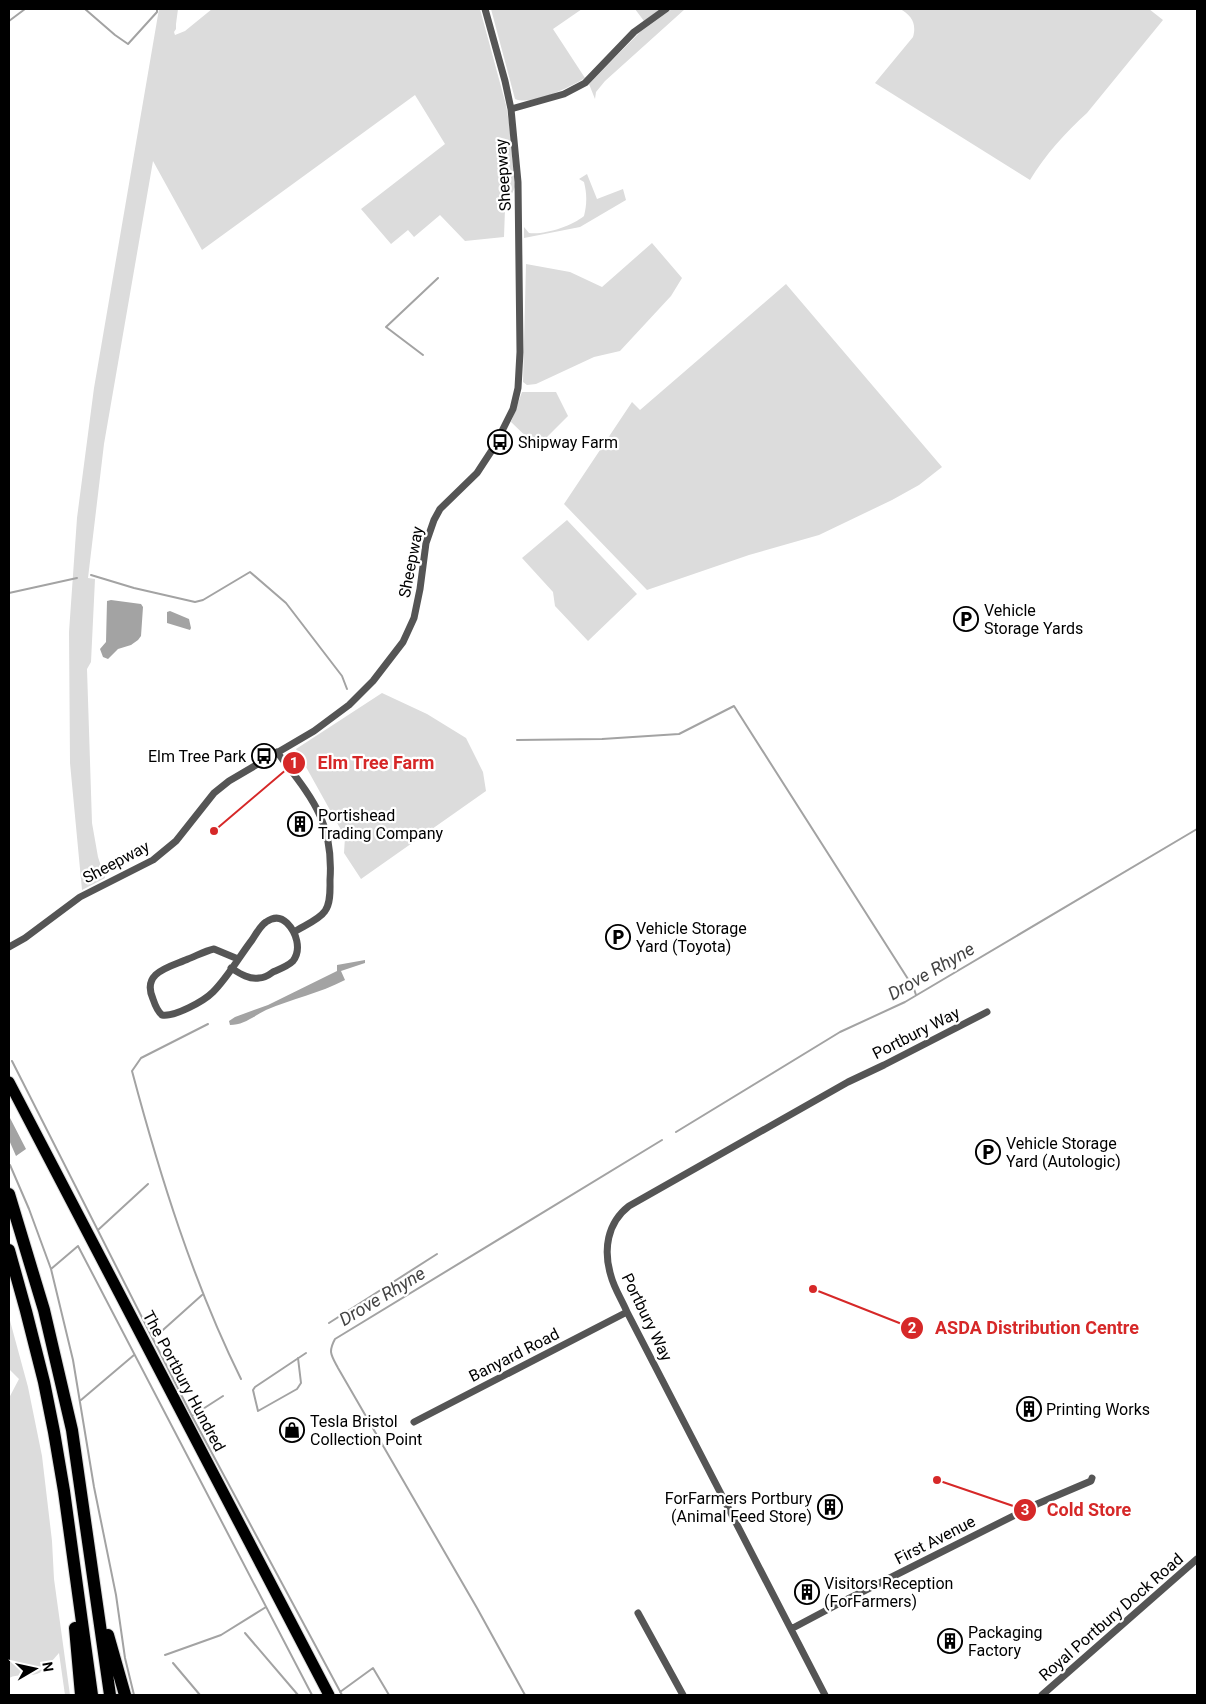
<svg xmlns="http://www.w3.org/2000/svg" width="1206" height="1704" font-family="Roboto,sans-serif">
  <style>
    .green { fill: #dcdcdc }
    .water { fill: #a3a3a3 }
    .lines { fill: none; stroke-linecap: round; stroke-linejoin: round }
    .stream { stroke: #a3a3a3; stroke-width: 2 }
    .primary-casing { stroke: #dbdbdb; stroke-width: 13 }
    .highway-casing { stroke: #dbdbdb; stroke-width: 14 }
    .street { stroke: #555; stroke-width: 7 }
    .primary { stroke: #000; stroke-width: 11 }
    .highway { stroke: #000; stroke-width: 12 }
    .labels { text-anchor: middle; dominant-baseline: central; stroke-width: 4.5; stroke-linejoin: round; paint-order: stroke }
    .street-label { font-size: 16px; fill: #000; stroke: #fff }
    .poi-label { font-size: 16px; fill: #000; stroke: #fff; text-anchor: start }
    .water-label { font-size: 18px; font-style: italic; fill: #444; stroke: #fff }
    .leader { fill: none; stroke: #d62828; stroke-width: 2 }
    .callout-dot { fill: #d62828; stroke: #fff; stroke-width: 2 }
    .mark-label { font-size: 15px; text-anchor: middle; font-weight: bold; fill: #fff }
    .callout-label { font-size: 18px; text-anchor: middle; font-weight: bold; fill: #d62828; stroke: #fff; stroke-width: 4.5; stroke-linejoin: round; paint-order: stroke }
  </style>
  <rect width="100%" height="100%" fill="#fff"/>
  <!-- green -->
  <path class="green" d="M159,9h19l-2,15v5l-2,3 1,3 10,-4 27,-22h268l26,96 3,18 6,64 -10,22 -1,28 -39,4 -25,-26 -26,22 -6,-7 -17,14 -30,-35 84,-65 -30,-49 -213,155 -49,-89 -49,283 -16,134 7,1 -4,83 -4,7 5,154 6,34 7,21 -23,12 -12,-127 -1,-131 8,-114 17,-130z
    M491,9h91l-29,20 32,49c-15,9 -52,28 -70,21z
    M635,9h26l-17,12z
    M672,9h13l-80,72 -9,11 -1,7 -6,-15 51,-52z
    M900,9h249l14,11 -76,93c-21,19 -42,42 -57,67l-155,-97 38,-46c4,-14 -2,-22 -13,-28z
    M587,174l10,25 26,-10 3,11 -46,27 -56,11v-11l5,6c16,2 43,-7 55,-17 3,-12 3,-22 0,-34l-5,-3z
    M652,243l30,35 -11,18 -51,55 -26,6 -58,27 -9,1 -4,-3 3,-118 44,8 32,15z
    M786,284l156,183 -23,18 -27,15 -73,35 -70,20 -102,35 -83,-86 68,-102 8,8z
    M522,392h34l12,24 -31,31 -26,-25z
    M567,520l70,74 -49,47 -33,-35 -2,-14 -31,-34z
    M382,693l45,21 39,24 17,34 3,19 -125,88 -17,-26 1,-16 -49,-88z
    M9,1317l19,70 14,69 10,85 2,38 16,116h-5l-6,-42c-6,6 -11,15 -18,19 -9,6 -23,1 -32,6v-280l10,-19 -10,-10z"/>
  <!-- water -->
  <path class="water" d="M111,600l30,4 2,3 -2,29 -3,4 -7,5 -13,4 -10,10 -5,-2 -3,-8 6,-7 1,-41z
    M170,611l19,8 2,9 -1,2 -23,-7v-11z
    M365,960v3l-24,8 4,9c-25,13 -53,19 -79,30 -12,6 -22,15 -36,15l-1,-4 6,-4 33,-12 69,-34v-6z
    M9,1116l17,33 -10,7 -7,-16z"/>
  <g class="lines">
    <!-- stream -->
    <path class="stream" d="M85,9l30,26 13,9 29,-32v-3
      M9,21l16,-12
      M423,355l-37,-28 52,-49
      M91,575l43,13 61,14 8,-2 47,-28 36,31 56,73 5,13
      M9,593l68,-15
      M517,740l85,-1 77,-5 55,-28 174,273
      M914,989l2,6
      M208,1024l-67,34 -9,13c28,105 61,211 109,308
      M12,1061l180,355 150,279
      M676,1132l164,-100 65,-30 292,-173
      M10,1165l19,44 22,60 22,91 21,127 22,108 9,63 9,37
      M98,1230l50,-46
      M51,1269l27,-23 234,449
      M329,1323l108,-69
      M154,1338l48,-43
      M298,1358l3,25 -4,6 -39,22 -5,-21 2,-3 51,-34
      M81,1400l53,-45
      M192,1416l31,-20
      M245,1633l53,62
      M165,1655l56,-20 45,-28
      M173,1663l27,32
      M340,1692l33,-24 16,27
      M525,1695l-48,-87 -139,-240c-7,-13 -10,-16 -3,-29l327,-199"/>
    <defs>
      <path id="primary" d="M9,1082l320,613"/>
      <path id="highway" d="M9,1194l35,116 28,120 38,265
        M9,1250l17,61 18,71 10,50 10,59 28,204
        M75,1628l6,67
        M108,1635l17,60"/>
    </defs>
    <!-- primary casing -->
    <use href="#primary" class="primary-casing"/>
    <!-- highway casing -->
    <use href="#highway" class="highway-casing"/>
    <!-- street -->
    <path class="street" d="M511,109l53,-15 21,-11 49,-51 32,-23
      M277,752c34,45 57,69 53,128 0,9 1,23 -5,31 -6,9 -22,15 -31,21
      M9,947l16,-9 55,-41 73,-37 23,-19 38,-48 15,-12 85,-50 35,-26 24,-24 30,-39 11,-24 6,-29 6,-46 8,-23 6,-11 37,-36 17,-26 19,-38 5,-21 2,-36 -2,-170 -7,-73 -6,-28 -20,-72
      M231,968c8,5 18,12 28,10 5,0 10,-3 14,-6 7,-3 15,-6 20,-11 9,-12 3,-29 -6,-38 -7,-7 -14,-6 -21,-1 -6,4 -10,12 -14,18 -13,17 -24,37 -39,52 -9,9 -38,25 -51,23 -5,-4 -7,-10 -9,-16 -12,-27 17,-32 35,-40 8,-3 17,-8 26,-10l24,10
      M414,1422l213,-110
      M638,1613l45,82
      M791,1629l49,-26 197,-99 54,-23 1,-3
      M825,1695l-198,-383c-5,-12 -13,-24 -16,-36 -8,-26 -4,-53 18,-70l219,-124 36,-17 103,-53
      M1042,1695l155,-136"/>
    <!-- primary -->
    <use href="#primary" class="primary"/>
    <!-- highway -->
    <use href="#highway" class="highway"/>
  </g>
  <!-- icons -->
  <defs>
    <symbol id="bus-ring" viewBox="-11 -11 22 22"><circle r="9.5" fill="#fff" stroke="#000" stroke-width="1.5"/><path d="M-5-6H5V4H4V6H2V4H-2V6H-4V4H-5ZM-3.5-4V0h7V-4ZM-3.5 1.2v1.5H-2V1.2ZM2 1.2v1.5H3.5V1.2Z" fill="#000"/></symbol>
    <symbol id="parking-ring" viewBox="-11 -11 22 22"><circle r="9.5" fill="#fff" stroke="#000" stroke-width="1.5"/><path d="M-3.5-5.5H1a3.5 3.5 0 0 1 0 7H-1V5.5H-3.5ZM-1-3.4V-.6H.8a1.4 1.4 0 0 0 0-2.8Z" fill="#000"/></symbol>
    <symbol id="building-ring" viewBox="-11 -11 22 22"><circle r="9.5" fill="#fff" stroke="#000" stroke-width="1.5"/><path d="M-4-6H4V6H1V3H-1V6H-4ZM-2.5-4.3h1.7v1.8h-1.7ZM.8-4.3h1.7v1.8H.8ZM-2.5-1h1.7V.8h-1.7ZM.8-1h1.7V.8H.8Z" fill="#000"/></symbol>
    <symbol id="shop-ring" viewBox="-11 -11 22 22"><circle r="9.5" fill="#fff" stroke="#000" stroke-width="1.5"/><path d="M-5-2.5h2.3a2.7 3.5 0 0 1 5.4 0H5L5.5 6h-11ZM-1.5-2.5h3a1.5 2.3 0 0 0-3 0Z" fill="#000"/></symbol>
  </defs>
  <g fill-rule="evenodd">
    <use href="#bus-ring" x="486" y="428" width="28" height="28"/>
    <use href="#parking-ring" x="952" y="605" width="28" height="28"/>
    <use href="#bus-ring" x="250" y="742" width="28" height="28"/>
    <use href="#building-ring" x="286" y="810" width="28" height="28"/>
    <use href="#parking-ring" x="604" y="923" width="28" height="28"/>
    <use href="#parking-ring" x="974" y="1138" width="28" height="28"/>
    <use href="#building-ring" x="1015" y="1395" width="28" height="28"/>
    <use href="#shop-ring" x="278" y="1416" width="28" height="28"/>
    <use href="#building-ring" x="816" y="1493" width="28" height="28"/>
    <use href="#building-ring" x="793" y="1578" width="28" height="28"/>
    <use href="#building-ring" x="936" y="1627" width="28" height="28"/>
  </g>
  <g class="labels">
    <!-- street labels -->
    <g class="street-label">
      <text transform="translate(503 175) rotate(-94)">Sheepway</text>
      <text transform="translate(411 562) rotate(-79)">Sheepway</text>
      <text transform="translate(116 862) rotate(-28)">Sheepway</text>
      <text transform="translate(916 1033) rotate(-27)">Portbury Way</text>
      <text transform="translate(647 1317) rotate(64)">Portbury Way</text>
      <text transform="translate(514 1355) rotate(-27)">Banyard Road</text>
      <text transform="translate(184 1381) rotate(62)">The Portbury Hundred</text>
      <text transform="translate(935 1540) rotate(-27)">First Avenue</text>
      <text transform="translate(1111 1617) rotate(-41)">Royal Portbury Dock Road</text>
    </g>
    <!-- poi labels -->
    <g class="poi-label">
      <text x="518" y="442">Shipway Farm</text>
      <text x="984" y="610">Vehicle<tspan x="984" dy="18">Storage Yards</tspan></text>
      <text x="246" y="756" text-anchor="end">Elm Tree Park</text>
      <text x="318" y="815">Portishead<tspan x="318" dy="18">Trading Company</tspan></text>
      <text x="636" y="928">Vehicle Storage<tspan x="636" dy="18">Yard (Toyota)</tspan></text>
      <text x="1006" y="1143">Vehicle Storage<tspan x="1006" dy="18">Yard (Autologic)</tspan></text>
      <text x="1046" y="1409">Printing Works</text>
      <text x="310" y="1421">Tesla Bristol<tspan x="310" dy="18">Collection Point</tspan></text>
      <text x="812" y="1498" text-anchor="end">ForFarmers Portbury<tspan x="812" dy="18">(Animal Feed Store)</tspan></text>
      <text x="824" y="1583">Visitors Reception<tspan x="824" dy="18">(ForFarmers)</tspan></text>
      <text x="968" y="1632">Packaging<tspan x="968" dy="18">Factory</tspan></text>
    </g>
    <!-- water labels -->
    <g class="water-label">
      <text transform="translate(931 971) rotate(-30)">Drove Rhyne</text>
      <text transform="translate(382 1296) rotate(-31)">Drove Rhyne</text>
    </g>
  </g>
  <!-- callouts -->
  <path class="leader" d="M214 831L294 763M813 1289L912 1328M937 1480L1025 1510"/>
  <g class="callout-dot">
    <circle cx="214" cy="831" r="5"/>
    <circle cx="813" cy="1289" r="5"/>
    <circle cx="937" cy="1480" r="5"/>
    <circle cx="294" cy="763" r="12"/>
    <circle cx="912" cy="1328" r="12"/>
    <circle cx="1025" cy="1510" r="12"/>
  </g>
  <g class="mark-label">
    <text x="294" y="768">1</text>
    <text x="912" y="1333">2</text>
    <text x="1025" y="1515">3</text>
  </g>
  <g class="callout-label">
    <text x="376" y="769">Elm Tree Farm</text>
    <text x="1037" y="1334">ASDA Distribution Centre</text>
    <text x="1089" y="1516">Cold Store</text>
  </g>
  <!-- border -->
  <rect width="1206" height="1704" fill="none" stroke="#000000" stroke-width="20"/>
  <!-- north arrow -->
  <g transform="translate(35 1669) rotate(81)" stroke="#ffffff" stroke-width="4" paint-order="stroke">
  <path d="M0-4L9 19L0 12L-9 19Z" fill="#000000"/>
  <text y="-8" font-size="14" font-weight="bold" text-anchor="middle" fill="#000000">N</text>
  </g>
</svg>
